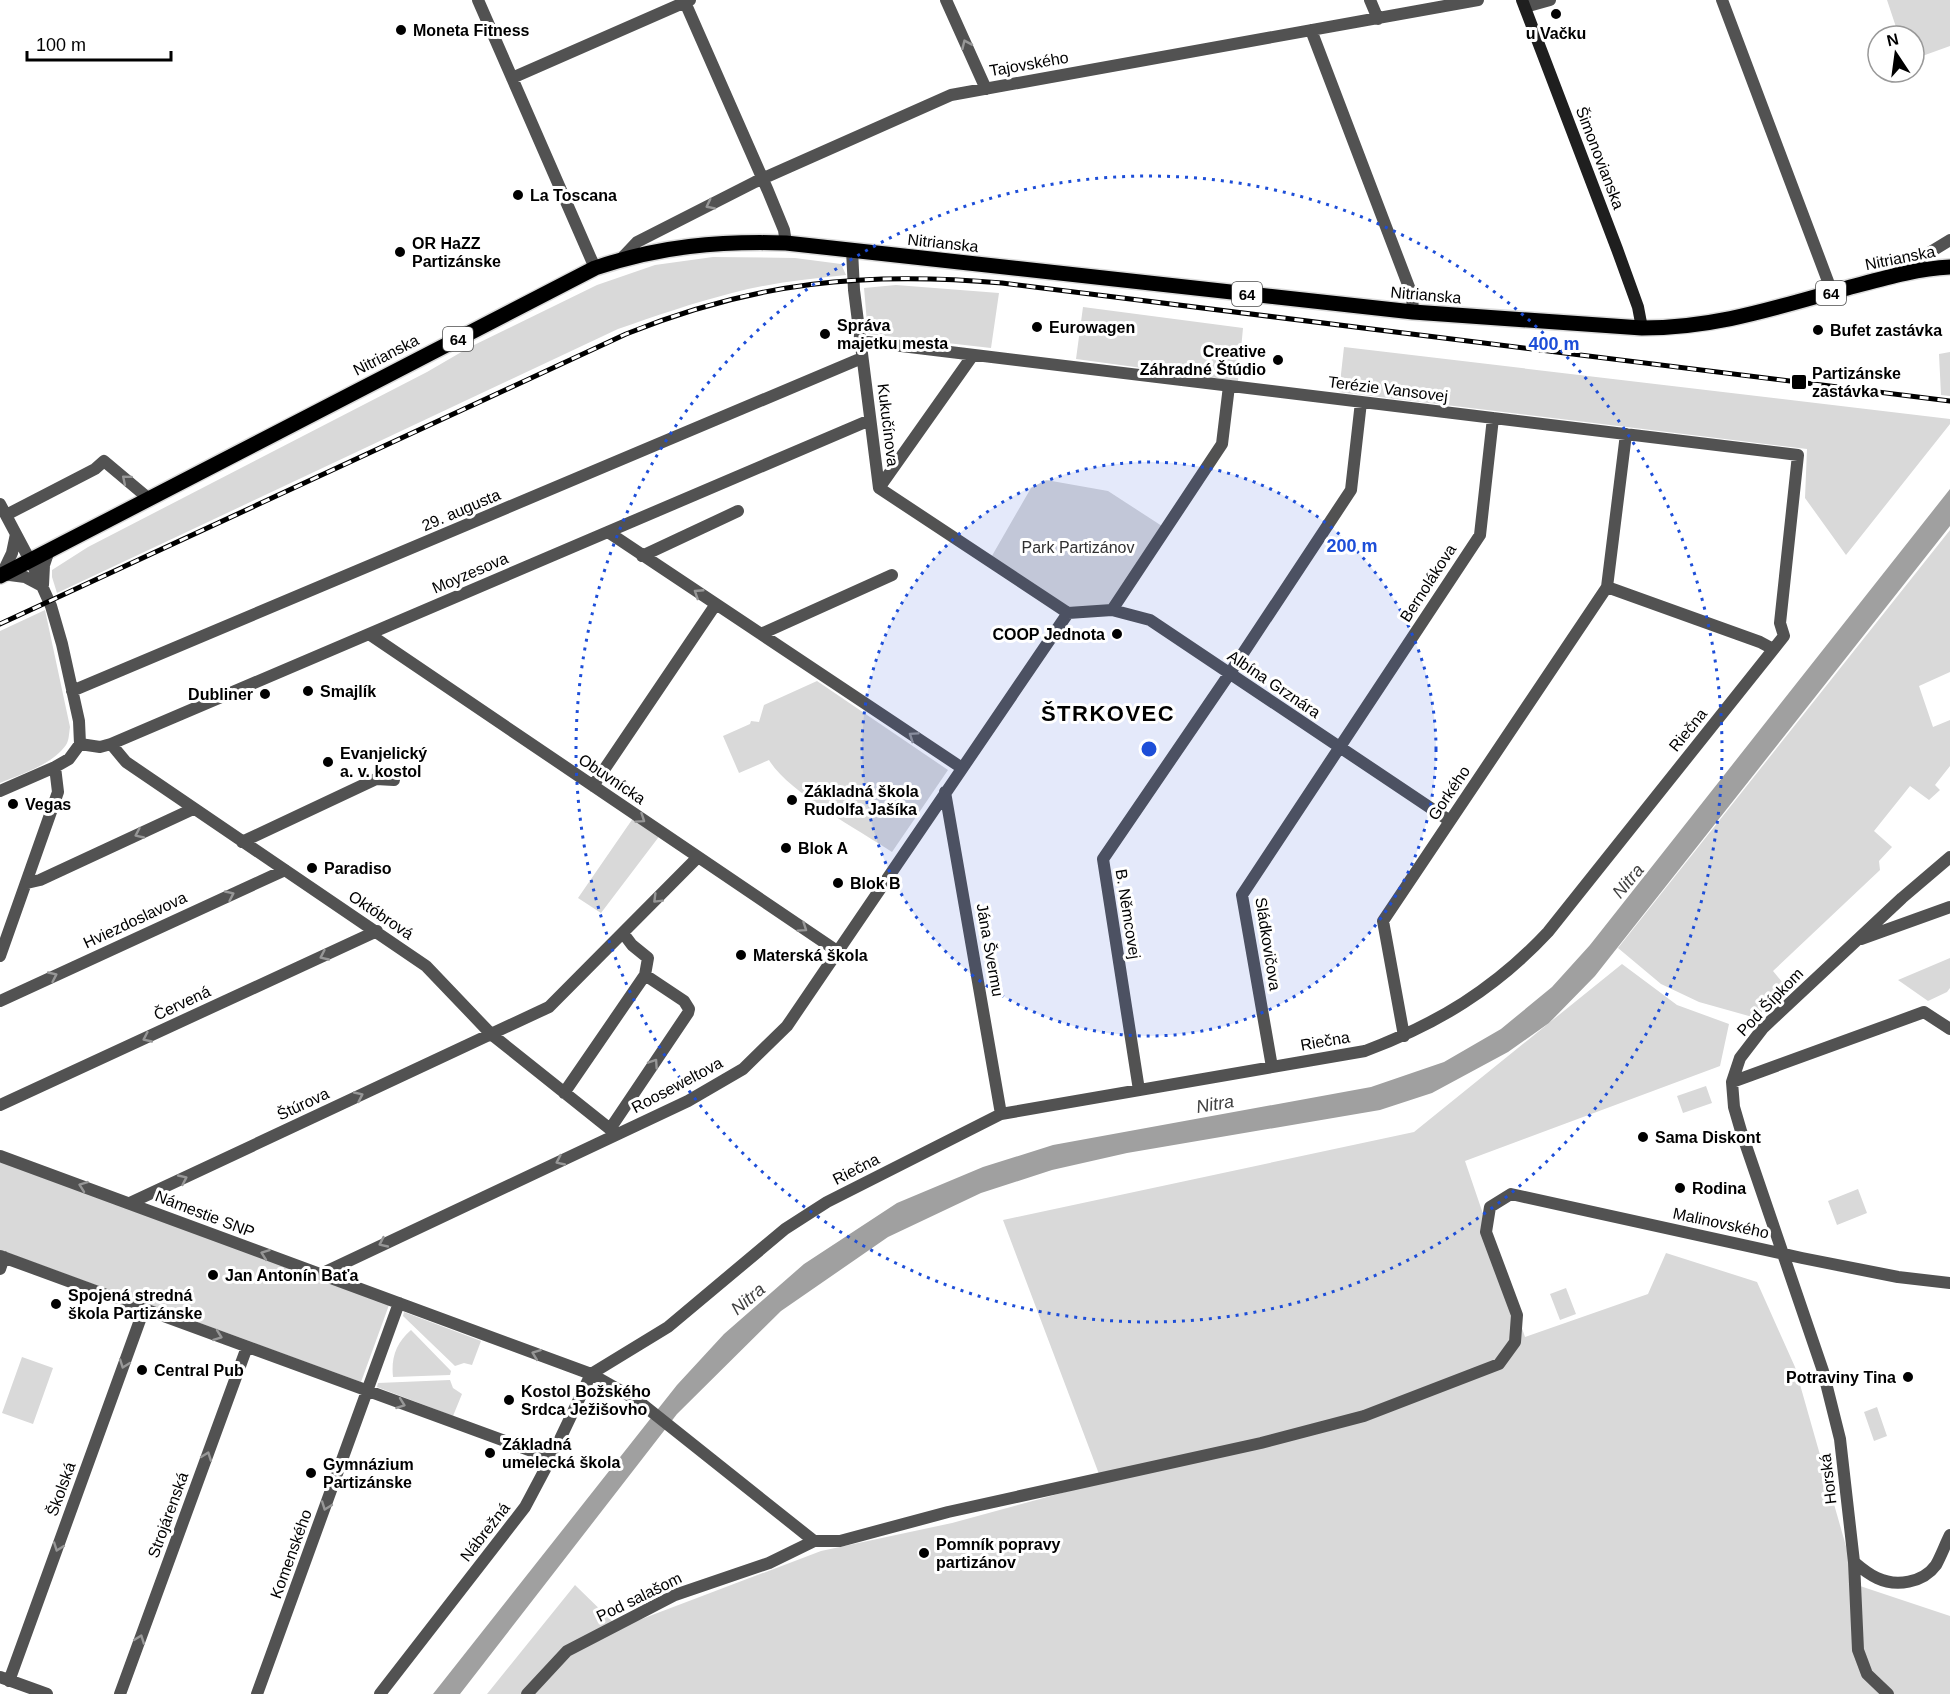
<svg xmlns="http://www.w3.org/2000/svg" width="1950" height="1694" font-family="Arial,sans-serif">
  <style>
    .green { fill: #d9d9d9 }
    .water { fill: #a0a0a0 }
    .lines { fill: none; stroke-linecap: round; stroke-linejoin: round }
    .primary-casing { stroke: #dbdbdb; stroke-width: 18 }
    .street { stroke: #525252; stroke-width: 12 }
    .secondary { stroke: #1f1f1f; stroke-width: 12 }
    .primary { stroke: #000; stroke-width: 15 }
    .rail-casing { stroke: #000; stroke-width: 5 }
    .rail { stroke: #fff; stroke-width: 3; stroke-dasharray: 9; stroke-linecap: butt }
    .oneway { stroke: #979797 }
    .ring { fill: none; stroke: #1d4ed8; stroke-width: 3; stroke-dasharray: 3 6 }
    .poi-dot { fill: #000; stroke: #fff; stroke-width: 2 }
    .labels { text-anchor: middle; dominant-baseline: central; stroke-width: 6; stroke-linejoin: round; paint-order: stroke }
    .shield { fill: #fff; stroke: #4c4c4c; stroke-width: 1.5 }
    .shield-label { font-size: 15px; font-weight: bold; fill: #000 }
    .poi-label { font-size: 16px; font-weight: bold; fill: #000; stroke: #fff; text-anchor: start }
    .street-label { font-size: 16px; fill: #000; stroke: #fff }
    .park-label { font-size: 16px; fill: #303030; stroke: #fff }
    .water-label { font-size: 18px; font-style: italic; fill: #414141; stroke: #fff }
    .district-label { font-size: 22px; font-weight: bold; letter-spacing: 1.5px; fill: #000; stroke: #fff }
    .centre { fill: #1d4ed8; stroke: #fff; stroke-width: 3 }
    .ring-label { font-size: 18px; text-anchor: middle; font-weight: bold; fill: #1d4ed8; stroke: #fff; stroke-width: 6; stroke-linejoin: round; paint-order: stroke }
  </style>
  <rect width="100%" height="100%" fill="#fff"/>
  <!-- green -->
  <path class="green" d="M1887,0h63v46l-36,13v-23h-15z
    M713,257l82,1 46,6 5,11c-38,4 -77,8 -114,18 -39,10 -77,23 -114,36l-561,264 -5,-16v-7l36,-23 339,-175 43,-25 127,-62 58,-20z
    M896,285l103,8 -8,55 -123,-14 -4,-46z
    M1083,307l160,21 -5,53 -162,-22z
    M1344,347l606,72v5l-104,131 -41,-57 2,-49 -468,-57z
    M1950,352v44l-9,-1 -2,-41z
    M1046,480l62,11 57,37 -53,82 -44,3 -79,-52 42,-73z
    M1950,530v142l-31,14 14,41 17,-7v46l-15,19 5,5 -11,10 -19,-14 -36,45 18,16 -13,14 1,9 -107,101 14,17 -31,30 -57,-16 -38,-18 -43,-36z
    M45,610l25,117c-1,6 -1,14 -4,18 -14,20 -45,29 -66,38v-152z
    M817,681l131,89 -56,82c-33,-22 -104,-60 -123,-92l-30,13 -16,-37 27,-12 1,-3 8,1 5,-17z
    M638,811l26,19 -63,83 -23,-15z
    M1950,958v30l-3,4 -19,9 -30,-21z
    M1622,964l55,41 52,19 -9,42 -255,95 60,176 123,-43 18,-41 91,29 38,85 62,218 93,31v78h-1419l37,-40 50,-26 203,-77 131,-28 150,-41 -99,-262 411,-88z
    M1706,1086l6,17 -29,10 -6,-17z
    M0,1161l389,144 -28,77 -361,-132z
    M1858,1189l9,24 -30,12 -9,-24z
    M1566,1288l10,26 -16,6 -10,-26z
    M404,1312l77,29 -9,24 -8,-2 -9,3 -52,-50z
    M411,1330l40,41 -1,4 -57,2c-2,-19 3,-34 18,-47z
    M22,1357l31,11 -20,56 -31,-11z
    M450,1380l3,8 9,6 -9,22 -76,-29 1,-4z
    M1877,1407l10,29 -13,5 -10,-29z
    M575,1585l40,39 -62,35 -32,35h-34z"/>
  <!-- water -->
  <path class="water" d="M1950,489v37l-355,450 -46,47 -41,29 -76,41 -52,17 -253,43 -75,17 -71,23 -93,44 -107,74 -104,103 -217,280h-27l244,-309 47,-51 80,-70 93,-61 86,-36 70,-22 318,-58 73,-25 57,-33 51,-42 38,-42z"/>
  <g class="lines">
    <defs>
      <path id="primary" d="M0,576l595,-308c65,-22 123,-27 191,-25l627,69 229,16c73,0 132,-20 201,-39 35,-9 70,-20 107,-22"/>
    </defs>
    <!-- primary casing -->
    <use href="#primary" class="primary-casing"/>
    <!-- street -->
    <path class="street" d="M478,0l117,268
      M684,0l84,191 16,39 2,13
      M946,0l40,89
      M1370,0l8,19
      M1722,0l110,292
      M1525,7l25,-7
      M1311,30l101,265 1,17
      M512,78l178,-78
      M852,250l2,40 25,198 189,125
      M621,259l16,-17 118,-60 196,-87 527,-95
      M1896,273l54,-33
      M879,488l94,-133
      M0,504l34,64 17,38 11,38 17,77 1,23
      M6,515l89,-46 9,-8 44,37
      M608,532l354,236
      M16,534l-4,19 -10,21 23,3 17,9
      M642,556l96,-45
      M43,585l1,-20 5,-15
      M1607,587l153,55 13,7
      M1112,610l110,-166 7,-58
      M1068,613l44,-3 38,10 300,201
      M369,634l468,317
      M761,634l131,-59
      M72,691l790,-333
      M80,744l20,3 11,-3 759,-324
      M111,744l15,18 300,204 65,68 119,95 3,7
      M593,786l123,-182
      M0,791l55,-24 14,-8 11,-15
      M945,792l56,322
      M242,842l134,-63 18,1
      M1950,857l-48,41 -139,130 -23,30 -8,24 2,25 7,24 82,240 17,68 14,123c7,6 14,12 23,16 19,9 46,5 59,-13 5,-9 9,-20 14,-30
      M27,883l13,-3 153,-71
      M1861,939l89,-32
      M0,956l58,-164 -3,-25
      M0,1001l285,-131
      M1404,1036l-21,-115 224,-334 19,-153
      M1272,1067l-30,-172 238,-360 13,-117
      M1732,1082l192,-70 26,17
      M1139,1090l-36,-231 127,-186 121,-183 10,-88
      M564,1093l81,-118 3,-17 -16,-13 -9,-12
      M0,1105l377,-174
      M610,1129l78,-116 1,-4 -5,-8 -39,-26
      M0,1156l591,218 46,26 177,141
      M130,1203l419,-196 149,-150
      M0,1256l551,202
      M0,1269l4,-12
      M321,1274l367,-173 55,-32 44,-43 281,-413
      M591,1374l77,-47 117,-98 42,-27 174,-88 364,-63c72,-27 130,-62 183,-119l236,-296 -4,-13 18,-168 -938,-114
      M1854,1562l4,88 9,24 21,20
      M0,1677l47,17
      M9,1681l135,-372
      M120,1694l127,-347
      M257,1694l142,-391
      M380,1694l145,-187 26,-49 40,-84
      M527,1694l40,-43 108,-56 94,-32 45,-22h26l108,-29 313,-69 103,-27 135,-52 16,-22 2,-27 -31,-83 4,-25 21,-13 291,64 96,19 52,6"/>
    <!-- secondary -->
    <path class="secondary" d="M1522,0l95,249 21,58 4,21"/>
    <!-- primary -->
    <use href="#primary" class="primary"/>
    <defs>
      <path id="rail" d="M0,624l626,-290c129,-52 238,-63 376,-51l948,118"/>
    </defs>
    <!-- rail casing -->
    <use href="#rail" class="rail-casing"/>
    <!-- rail -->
    <use href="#rail" class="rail"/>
  </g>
  <!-- one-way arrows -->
  <defs><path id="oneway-chevron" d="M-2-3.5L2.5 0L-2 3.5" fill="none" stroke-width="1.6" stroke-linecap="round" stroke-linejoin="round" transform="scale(1.5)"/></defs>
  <g class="oneway">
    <use href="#oneway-chevron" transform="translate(966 44) rotate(-114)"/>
    <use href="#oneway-chevron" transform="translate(710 205) rotate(153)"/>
    <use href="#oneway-chevron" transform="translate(126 479) rotate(-140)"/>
    <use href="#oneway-chevron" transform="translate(698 593) rotate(-147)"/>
    <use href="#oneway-chevron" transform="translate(913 736) rotate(-146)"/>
    <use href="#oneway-chevron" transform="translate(641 819) rotate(34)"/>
    <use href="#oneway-chevron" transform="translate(139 834) rotate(155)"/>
    <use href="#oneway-chevron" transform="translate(230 895) rotate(-25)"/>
    <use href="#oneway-chevron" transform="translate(657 899) rotate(135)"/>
    <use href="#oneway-chevron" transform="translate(803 928) rotate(34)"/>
    <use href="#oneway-chevron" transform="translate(324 956) rotate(155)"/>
    <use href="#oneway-chevron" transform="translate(53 976) rotate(-25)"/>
    <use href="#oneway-chevron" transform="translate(147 1038) rotate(155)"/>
    <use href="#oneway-chevron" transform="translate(654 1063) rotate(-56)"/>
    <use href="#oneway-chevron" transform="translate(359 1096) rotate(-25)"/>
    <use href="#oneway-chevron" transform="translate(560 1161) rotate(155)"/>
    <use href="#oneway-chevron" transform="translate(183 1179) rotate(-25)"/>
    <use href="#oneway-chevron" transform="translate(83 1186) rotate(-160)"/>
    <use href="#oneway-chevron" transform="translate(383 1243) rotate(155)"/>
    <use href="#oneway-chevron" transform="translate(265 1254) rotate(-160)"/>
    <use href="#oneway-chevron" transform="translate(218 1336) rotate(20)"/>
    <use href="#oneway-chevron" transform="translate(536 1354) rotate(-159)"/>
    <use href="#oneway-chevron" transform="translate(124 1364) rotate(110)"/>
    <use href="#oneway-chevron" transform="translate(401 1404) rotate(20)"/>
    <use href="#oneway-chevron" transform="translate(207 1456) rotate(-70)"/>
    <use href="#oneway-chevron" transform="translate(326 1506) rotate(110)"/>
    <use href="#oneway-chevron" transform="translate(58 1547) rotate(110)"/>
    <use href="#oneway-chevron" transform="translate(140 1639) rotate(-70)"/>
  </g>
  <!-- distance rings -->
  <circle cx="1149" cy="749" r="287" fill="#1d4ed8" fill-opacity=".12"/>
  <g class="ring">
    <circle cx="1149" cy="749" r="287"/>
    <circle cx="1149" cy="749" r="573"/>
  </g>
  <!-- markers -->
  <g class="poi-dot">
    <circle cx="1556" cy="14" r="6"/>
    <circle cx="401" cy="30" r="6"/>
    <circle cx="518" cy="195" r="6"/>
    <circle cx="400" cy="252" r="6"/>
    <circle cx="1037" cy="327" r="6"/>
    <circle cx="1818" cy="330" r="6"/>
    <circle cx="825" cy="334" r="6"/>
    <circle cx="1278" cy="360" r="6"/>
    <rect x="1791" y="374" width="16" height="16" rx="3"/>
    <circle cx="1117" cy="634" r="6"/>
    <circle cx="308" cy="691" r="6"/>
    <circle cx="265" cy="694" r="6"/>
    <circle cx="328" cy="762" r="6"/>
    <circle cx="792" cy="800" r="6"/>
    <circle cx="13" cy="804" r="6"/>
    <circle cx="786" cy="848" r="6"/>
    <circle cx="312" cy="868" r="6"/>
    <circle cx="838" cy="883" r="6"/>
    <circle cx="741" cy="955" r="6"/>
    <circle cx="1643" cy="1137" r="6"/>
    <circle cx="1680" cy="1188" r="6"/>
    <circle cx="213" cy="1275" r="6"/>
    <circle cx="56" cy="1304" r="6"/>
    <circle cx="142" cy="1370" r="6"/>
    <circle cx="1908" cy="1377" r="6"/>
    <circle cx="509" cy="1400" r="6"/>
    <circle cx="490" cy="1453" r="6"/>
    <circle cx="311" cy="1473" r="6"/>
    <circle cx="924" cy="1553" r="6"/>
  </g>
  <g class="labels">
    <!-- shield labels -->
    <g class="shield">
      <rect x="1816" y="281" width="30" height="24" rx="4.5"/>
      <rect x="1232" y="282" width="30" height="24" rx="4.5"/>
      <rect x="443" y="327" width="30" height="24" rx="4.5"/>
    </g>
    <g class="shield-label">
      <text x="1831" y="293">64</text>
      <text x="1247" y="294">64</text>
      <text x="458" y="339">64</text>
    </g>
    <!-- poi labels -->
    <g class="poi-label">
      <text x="413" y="30">Moneta Fitness</text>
      <text x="1556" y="33" text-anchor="middle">u Vačku</text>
      <text x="530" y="195">La Toscana</text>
      <text x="412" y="243">OR HaZZ<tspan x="412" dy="18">Partizánske</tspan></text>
      <text x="837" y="325">Správa<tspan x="837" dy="18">majetku mesta</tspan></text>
      <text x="1049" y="327">Eurowagen</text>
      <text x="1830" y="330">Bufet zastávka</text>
      <text x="1266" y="351" text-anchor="end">Creative<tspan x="1266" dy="18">Záhradné Štúdio</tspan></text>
      <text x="1812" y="373">Partizánske<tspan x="1812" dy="18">zastávka</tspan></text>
      <text x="1105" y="634" text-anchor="end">COOP Jednota</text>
      <text x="320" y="691">Smajlík</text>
      <text x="253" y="694" text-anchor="end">Dubliner</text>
      <text x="340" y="753">Evanjelický<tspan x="340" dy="18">a. v. kostol</tspan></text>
      <text x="804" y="791">Základná škola<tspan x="804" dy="18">Rudolfa Jašíka</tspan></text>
      <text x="25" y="804">Vegas</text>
      <text x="798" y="848">Blok A</text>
      <text x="324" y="868">Paradiso</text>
      <text x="850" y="883">Blok B</text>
      <text x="753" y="955">Materská škola</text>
      <text x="1655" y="1137">Sama Diskont</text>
      <text x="1692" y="1188">Rodina</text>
      <text x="225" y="1275">Jan Antonín Baťa</text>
      <text x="68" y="1295">Spojená stredná<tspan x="68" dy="18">škola Partizánske</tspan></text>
      <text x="154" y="1370">Central Pub</text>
      <text x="1896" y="1377" text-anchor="end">Potraviny Tina</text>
      <text x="521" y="1391">Kostol Božského<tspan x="521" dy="18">Srdca Ježišovho</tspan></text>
      <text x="502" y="1444">Základná<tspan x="502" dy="18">umelecká škola</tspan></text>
      <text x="323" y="1464">Gymnázium<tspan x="323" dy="18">Partizánske</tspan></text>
      <text x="936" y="1544">Pomník popravy<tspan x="936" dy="18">partizánov</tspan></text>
    </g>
    <!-- street labels -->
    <g class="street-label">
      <text transform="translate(1029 64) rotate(-10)">Tajovského</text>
      <text transform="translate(1600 158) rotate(69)">Šimonovianska</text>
      <text transform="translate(943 243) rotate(6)">Nitrianska</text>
      <text transform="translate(1900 258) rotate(-11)">Nitrianska</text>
      <text transform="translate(1426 295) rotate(5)">Nitrianska</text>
      <text transform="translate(386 355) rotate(-27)">Nitrianska</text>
      <text transform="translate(1388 389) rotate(7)">Terézie Vansovej</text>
      <text transform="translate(888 425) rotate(83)">Kukučínova</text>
      <text transform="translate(461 510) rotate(-23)">29. augusta</text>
      <text transform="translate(470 573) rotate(-23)">Moyzesova</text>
      <text transform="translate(1428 583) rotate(-57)">Bernolákova</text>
      <text transform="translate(1274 684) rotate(34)">Albína Grznára</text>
      <text transform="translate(1688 730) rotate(-51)">Riečna</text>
      <text transform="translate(612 779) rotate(34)">Obuvnícka</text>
      <text transform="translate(1449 793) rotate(-56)">Gorkého</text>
      <text transform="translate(1128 914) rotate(81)">B. Němcovej</text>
      <text transform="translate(381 915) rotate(34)">Októbrová</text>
      <text transform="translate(135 920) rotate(-25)">Hviezdoslavova</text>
      <text transform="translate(1268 944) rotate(81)">Sládkovičova</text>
      <text transform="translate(990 950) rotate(80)">Jána Švermu</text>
      <text transform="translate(1770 1002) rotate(-46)">Pod Šípkom</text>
      <text transform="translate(182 1003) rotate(-25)">Červená</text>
      <text transform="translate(1325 1041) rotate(-10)">Riečna</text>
      <text transform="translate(677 1085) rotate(-28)">Rooseweltova</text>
      <text transform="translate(303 1104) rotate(-25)">Štúrova</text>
      <text transform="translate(856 1169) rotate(-27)">Riečna</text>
      <text transform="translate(205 1214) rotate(21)">Námestie SNP</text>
      <text transform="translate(1721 1223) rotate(12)">Malinovského</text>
      <text transform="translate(1828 1479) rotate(-97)">Horská</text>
      <text transform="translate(61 1489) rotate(-70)">Školská</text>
      <text transform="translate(168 1515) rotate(-70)">Strojárenská</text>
      <text transform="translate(485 1532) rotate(-52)">Nábrežná</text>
      <text transform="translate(291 1554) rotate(-70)">Komenského</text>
      <text transform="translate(639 1597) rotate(-26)">Pod salašom</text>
    </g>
    <!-- park labels -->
    <g class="park-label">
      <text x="1078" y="547">Park Partizánov</text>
    </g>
    <!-- water labels -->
    <g class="water-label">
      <text transform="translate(1628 881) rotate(-50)">Nitra</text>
      <text transform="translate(1215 1104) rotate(-9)">Nitra</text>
      <text transform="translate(748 1299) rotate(-40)">Nitra</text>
    </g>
    <!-- district labels -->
    <g class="district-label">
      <text x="1108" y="713">ŠTRKOVEC</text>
    </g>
  </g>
  <circle cx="1149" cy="749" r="9" class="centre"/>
  <g class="ring-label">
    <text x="1554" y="350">400 m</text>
    <text x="1352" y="552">200 m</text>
  </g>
  <!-- north arrow -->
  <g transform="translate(1896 54) rotate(347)"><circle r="28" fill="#ffffff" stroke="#999999" stroke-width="1.5"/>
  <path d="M0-4.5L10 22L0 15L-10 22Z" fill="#000000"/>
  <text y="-9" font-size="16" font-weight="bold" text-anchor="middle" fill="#000000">N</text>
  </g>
  <!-- scale -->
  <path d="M27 51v9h144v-9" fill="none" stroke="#000000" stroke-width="3"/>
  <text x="36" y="51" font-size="18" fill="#000000" stroke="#ffffff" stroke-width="4.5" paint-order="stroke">100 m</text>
</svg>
